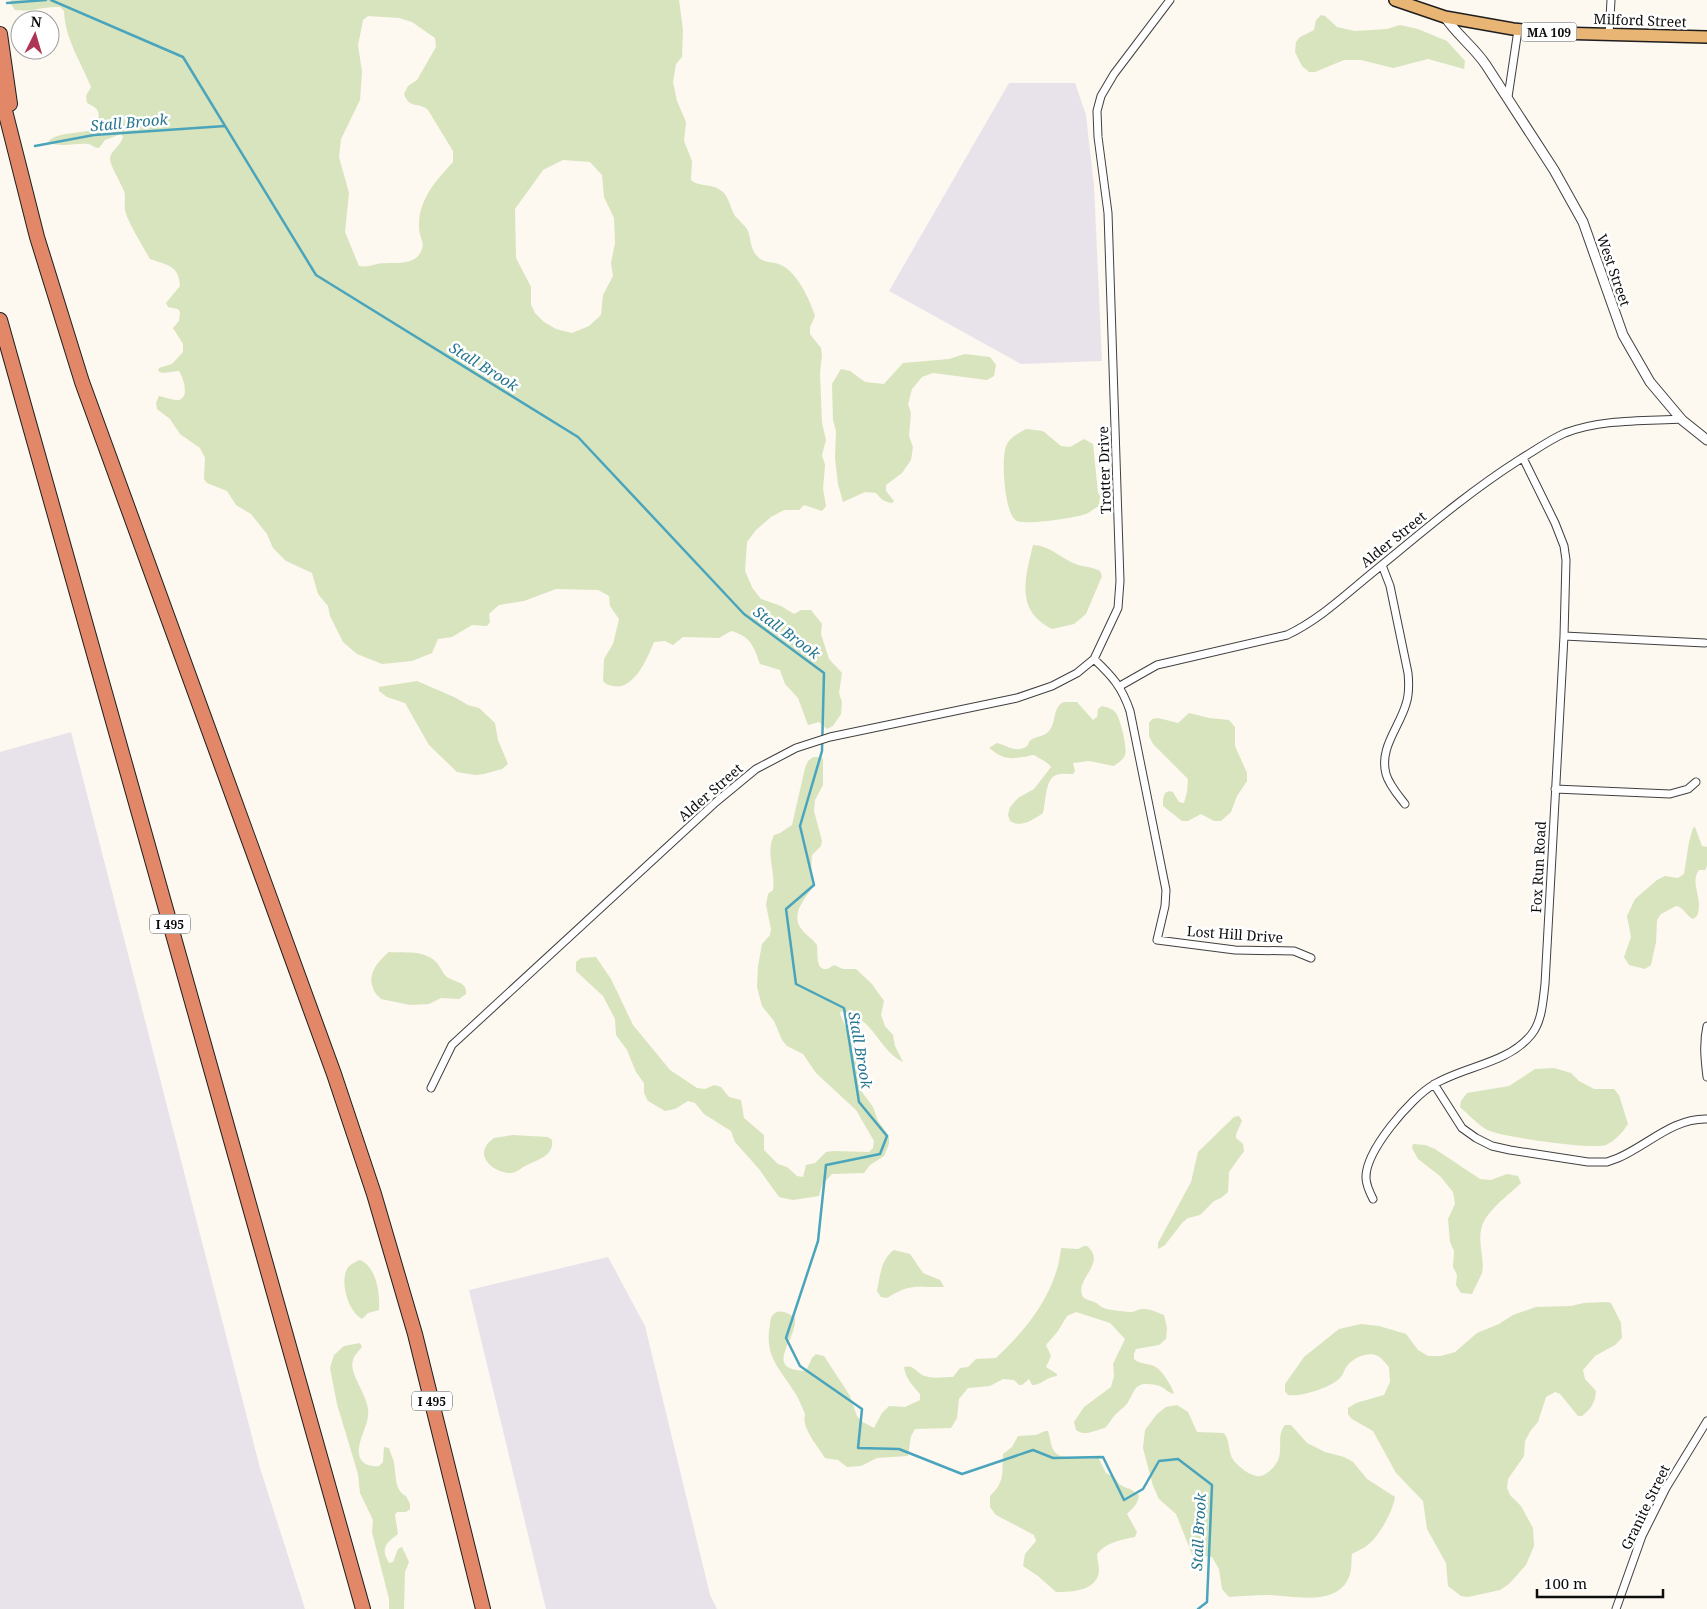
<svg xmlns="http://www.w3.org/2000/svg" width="1707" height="1609" font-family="'Noto Serif',serif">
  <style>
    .industrial { fill: #e8e3eb }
    .green { fill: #d8e4bd; fill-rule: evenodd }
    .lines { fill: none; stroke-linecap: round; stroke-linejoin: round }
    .stream { stroke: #4aa5bc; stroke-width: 2.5 }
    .minor-casing { stroke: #404040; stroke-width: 9 }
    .tertiary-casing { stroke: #404040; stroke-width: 11 }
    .primary-casing { stroke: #1e1e1e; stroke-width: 14 }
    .motorway-casing { stroke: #1e1e1e; stroke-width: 16 }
    .minor { stroke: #fff; stroke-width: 7 }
    .tertiary { stroke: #fff; stroke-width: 9 }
    .primary { stroke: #e8b575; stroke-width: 11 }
    .motorway { stroke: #e28868; stroke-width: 14 }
    .labels { text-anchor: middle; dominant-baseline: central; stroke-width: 5; stroke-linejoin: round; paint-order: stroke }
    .shield { fill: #fff; stroke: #565656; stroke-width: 1 }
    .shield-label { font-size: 12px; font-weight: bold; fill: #0d0d0d }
    .street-label { font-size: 14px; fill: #0d0d0d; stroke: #fff }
    .water-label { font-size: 15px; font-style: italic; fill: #267690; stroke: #fff }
  </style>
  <rect width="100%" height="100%" fill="#fdf8f0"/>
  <!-- industrial -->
  <path class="industrial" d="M1009,83h66l11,32 8,71 8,175 -81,3 -132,-73z
    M71,732l189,736 45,141h-305v-857z
    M608,1257l37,69 65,269 7,14h-171l-77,-319z"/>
  <!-- green -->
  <path class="green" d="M11,0h668l4,30 -1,27 -6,7 -3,18 4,19 9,21 -2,19 8,20 -1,19c9,8 20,2 32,12 6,6 8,17 12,24 4,5 10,9 13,15 3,8 2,17 9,25 7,8 15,5 24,9 16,7 29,35 34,51l-5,11v7l11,14 1,7 -2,18 2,50 4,17 -4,15 3,10 -2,24 3,17 -4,5 -18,-6 -5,5h-15l-13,7 -15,13 -9,12 -2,29 8,18 8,10 20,7 13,8 7,-4h10l11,14 -1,10 8,25 13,14 -3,20 3,9 -1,12 -8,12 -6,3 -8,-7 -11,3 -10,-27 -13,-14 -5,-14 -20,-6c-6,-17 -9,-28 -29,-33l-12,7 -36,-1 -10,8 -8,-4 -11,1c-6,15 -20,49 -41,44 -4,-1 -7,-1 -10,-5l1,-22 9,-15 6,-25 -9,-13 -1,-10 -11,-6 -42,-1 -32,12 -25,4 -10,9 1,8 -3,4 -15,-1 -20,12 -14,2 -6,14 -20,8 -30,3 -25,-10 -14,-12 -13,-26 -2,-10 -10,-12 -6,-21 -26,-12 -13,-13 -6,-14 -16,-20 -15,-9 -9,-14 -20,-8 -3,-4 1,-21 -5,-10 -20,-14 -10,-15 -13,-10 -1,-6 3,-7c5,1 17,5 20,4 11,-3 4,-23 0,-29l-17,2 -4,-2 1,-3 13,-4 11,-12v-8l-10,-16 6,-7 1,-9 -2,-3 -10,-2 -2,-4 14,-17c-1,-21 -13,-21 -30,-27 -6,-11 -23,-38 -25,-49 -1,-6 1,-13 -1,-19 -3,-8 -14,-26 -14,-32 0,-8 10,-12 13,-22l-2,-3 -16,6 -6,8c-5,0 -6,-3 -11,-4 -12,-1 -29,4 -40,-2 9,-12 41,-7 50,-15 1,-16 3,-17 -11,-24l-1,-7 5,-9c-10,-25 -26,-48 -27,-76l-4,-4c-15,-1 -28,5 -45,3l-5,-7zM368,16l31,2 13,4 23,16 1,9 -19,33 -9,6 -4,8c6,16 14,7 24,16l25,41v11c-12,13 -26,28 -31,45 -3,6 -4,20 -2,27 1,5 4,9 2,15 -6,19 -31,12 -45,15 -8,2 -10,3 -18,2l-14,-34 4,-39 -10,-36 2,-18 19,-39 2,-28 -4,-27 5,-25zM563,160l27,2 12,13 2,22 10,21 1,25 -4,20 2,13 -10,19 -2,20 -12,11 -17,7 -16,-4 -12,-7 -9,-9 -4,-8v-18l-15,-29 -1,-49 28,-39z
    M1321,15l4,1 12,11 18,4 32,-2 13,-4 18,4 29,12 18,20 -1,8 -36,-10 -35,9 -32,-8h-17l-29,12h-6l-7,-6 -7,-14 1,-10 4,-5 14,-7 2,-10z
    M965,354l25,3 6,8 -2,11 -7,4 -54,-7 -11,4 -10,12 -4,15 3,9 -2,23 4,11 -2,13 -9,13 -16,12v6l8,10 -2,2c-8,-1 -11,-4 -16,-10l-11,-1 -22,10 -5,-18 -3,-26 1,-27 -3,-11 -1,-36 9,-15 9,2 15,11 19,2 19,-21 46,-4z
    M1026,429l17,2 18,15 9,1 14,-8 9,5 5,49 2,3 -1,10c-4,2 -9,6 -13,8 -11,4 -60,11 -69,7 -13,-7 -15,-58 -12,-71 2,-11 12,-16 21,-21z
    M1033,545c15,0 27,12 40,18 8,4 18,3 27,8l2,5 -16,38 -12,10 -22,5c-37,-19 -27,-50 -19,-84z
    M417,681l37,16 14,8 11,3 16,15 3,17 10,24 -6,5 -18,5 -9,1 -18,-3 -28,-27 -24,-42 -18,-6 -8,-6v-4z
    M1064,702h13l16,18 4,-3 1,-8 4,-3c5,1 11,3 14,7 4,5 12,36 9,42 -1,4 -7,8 -11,11l-25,-5 -16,2 2,8 -2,3c-6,0 -11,-1 -17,1 -11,4 -10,27 -13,38 -10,7 -22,15 -33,8l-2,-6 2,-8 8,-9 16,-9 17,-22c-2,-4 -12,-9 -17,-12 -4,0 -7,2 -12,2 -16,3 -21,0 -33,-9l8,-5c9,2 20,11 30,3 3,-3 0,-3 4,-6 5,-4 13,-3 18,-9 8,-9 3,-24 15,-29z
    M1189,713l20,5 20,2 6,7v19l12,27v8l-10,15 -6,16 -10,9h-7l-13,-7 -13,7h-6l-19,-15v-7l2,-6 4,-2 4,1 6,10 5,1 3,-11 1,-13 -35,-35 -4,-8v-13l3,-4 6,-1 20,5z
    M813,757h8l2,2v26l-8,15 -1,11 8,30 -1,5 -9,9 -1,16 3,14c-8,13 -26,30 -11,46 4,5 10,8 14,14 1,6 -2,26 10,24 3,-1 5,-3 7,-4l9,4h13l16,15 12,17 -3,14 4,11 8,9 2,11 8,16c-24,-11 -29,-45 -62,-51l-1,3 12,27 10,51 11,15 5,14 11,15v8l-5,12 -14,9 -6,8 -32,1 -10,11 -3,11 -26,4 -14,-3 -20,-28 -24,-27 -4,-11 -27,-17 -9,-11 -7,-2 -13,8 -10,2 -17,-10 -4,-8v-10l-8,-11 -9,-22 -11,-15 -1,-16 -12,-23 -27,-25v-9l5,-4 15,-1 15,22 22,46 37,45 27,18 8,1 9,-4 7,2 8,10 12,3 3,18 20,17v15l14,14 9,3 10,9 6,1 3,-12 9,-2 11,-11 7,-1 36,1 4,-4 1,-7 -18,-31 -40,-37 -13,-19 -16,-8 -5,-6 -8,-19 -12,-15 -5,-19 1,-21 4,-22 8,-9 1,-6 -5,-24 2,-11 5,-4c3,-19 -8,-36 1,-55l6,-2 12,-8 13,-57 3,-7z
    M1695,827l7,19 5,1v19l-2,4h-6c-10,13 5,29 -2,46l-4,3c-7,-3 -9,-12 -17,-13l-15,8 -4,6 -1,22 -5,23 -6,4 -16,-4 -5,-8 7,-20 -4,-21 8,-17 22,-19 8,-4 13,2 6,-4 5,-32 4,-14z
    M389,952c15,1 34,-2 46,9 5,4 7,12 12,16 8,6 20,4 19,17l-7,5 -18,-1 -12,6 -19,1 -29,-6c-3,-3 -7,-7 -8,-11 -6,-14 5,-27 16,-36z
    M1554,1068l17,5 8,8 15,8h20l5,6 9,29c-6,9 -12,16 -22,21 -13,5 -101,-8 -116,-14 -9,-3 -22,-17 -30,-24l1,-6 6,-8 42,-7 26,-17z
    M1239,1116l3,5 -6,13v4l7,6 1,7 -15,21 -1,20 -7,6 -7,3 -14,14 -12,3 -6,5 -17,22 -7,4v-6l33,-61 7,-30 36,-35z
    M513,1135l35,2 4,3c2,16 -13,19 -25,25 -5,2 -10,8 -17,8 -11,0 -26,-9 -26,-20 0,-4 3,-9 5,-11l5,-4z
    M1413,1144l12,1 10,4 45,30 11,1 16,-6 11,2 3,7c-12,12 -37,29 -40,47 -3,14 4,30 1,43 -3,7 -7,14 -10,21l-11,-1 -5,-8 1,-10 -4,-8 1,-16 -4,-9 -2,-23 7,-15 -2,-12 -13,-16 -22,-17 -6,-11z
    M1084,1246h3c20,17 -11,32 -5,49 2,5 8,5 12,7 4,1 6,5 10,6 7,3 19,3 27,4 5,0 9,-4 14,-3 6,0 13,4 19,6l3,13 -1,11 -7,6 -23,4 -2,5v5c7,6 15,4 22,8 7,5 16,19 18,27 -7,-1 -10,-8 -18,-9 -22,-4 -20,4 -29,19 -3,4 -9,7 -12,11 -4,4 -6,9 -10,13 -10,2 -20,9 -29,2l-2,-8 10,-15 27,-20 3,-11 -1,-12 12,-25 -15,-16 -34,-11 -9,4 -9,15 -12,14 5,11 -5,11 11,7v2c-9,0 -17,10 -25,9l-3,-6 -7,6h-3l-5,-5 -11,-1 -13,7 -22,2 -9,11 -2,19 -6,10 -36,1 -4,7 -3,20 -31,2 -16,8 -14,1 -9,-7 -13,-2c-7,-12 -24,-30 -20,-44 -3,-7 -6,-15 -10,-21 -15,-25 -31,-36 -25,-68 0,-4 1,-11 7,-13 6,-2 13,2 18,6 3,21 -34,52 11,53l6,-13 4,-4 8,2 26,40 7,20 4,5 13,7 8,-15 7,-7 16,1 15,-7v-6c-7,-8 -15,-16 -16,-27 10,-3 12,6 21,9 7,3 20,1 28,1l7,-9 8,-1 8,-8 20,-1c31,-29 61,-66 65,-110l17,1z
    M894,1250l16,4 13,19 17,7 4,7c-27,1 -32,-5 -57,11l-6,-1 -4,-6c3,-15 4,-32 17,-41z
    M360,1260c17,7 20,34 19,50l-11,3 -6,6c-14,-8 -22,-36 -15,-50 3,-5 8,-7 13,-9z
    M1607,1302l4,1 10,20 1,15 -7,7 -20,11 -12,14 2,9 11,12c-1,12 -5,18 -14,25h-4l-18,-22 -5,-2 -9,5 -8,25 -7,8 -6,11 -1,15 -16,23 -1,9 3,7 11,11 12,22 1,18 -8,19 -17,19 -9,6 -32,7 -7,-1 -13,-10 -2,-23 -19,-34 -4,-28 -27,-28 -23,-42 -21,-12 -4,-5v-6l8,-5 28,-8 6,-13 -1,-15c-3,-3 -7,-9 -11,-11 -10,-5 -25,2 -31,10 -3,4 -4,10 -8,13 -10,9 -38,18 -51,16l-3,-4v-7l19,-27 35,-28 22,-5 18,2 27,8 12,16 10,6h13l14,-4 22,-19 22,-9 14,-9 23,-8 35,-1 13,-3z
    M360,1343l2,4c-3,4 -8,8 -9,13 -5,15 18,37 15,56 -1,11 -11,27 -9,38 1,10 11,13 20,12l4,-4 1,-15 5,1c1,4 3,8 4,11 4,13 0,31 13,37l4,8v5l-4,3h-9l-2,3 3,19c-12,9 -18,14 -9,29l4,-1 5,-13 4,-2 7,15 -4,10 -1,37h-15v-10l-17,-67 1,-12 -13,-27 -2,-19 -21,-70 -7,-36 4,-13 10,-9z
    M1177,1405l11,7 9,20 27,1c7,9 3,19 10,28 5,6 15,14 23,15 4,1 7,-1 10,-3 23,-17 6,-33 18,-48h6l16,18 18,9 19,5 9,5 14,17 28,18c-2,14 -15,37 -25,46 -5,5 -13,8 -18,11 -1,7 0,17 -3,23 -12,30 -56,19 -81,18 -13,0 -26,1 -39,2l-7,-8 -3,-20 -7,-12 -8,-1 -3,3h-7l-18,-45 -17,-15 -6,-13 -10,-38 2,-18 12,-16 9,-7z
    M1045,1431h3c2,5 2,11 4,16 6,18 32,6 46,10l8,16 9,5 4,6 5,3 6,2 9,6c-1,9 -6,13 -12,19l10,18 -2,5c-14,3 -29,5 -38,17 0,5 2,11 2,16 -1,21 -27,22 -43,22l-18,-16 -15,-10 2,-12 11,-13 -2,-6 -38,-20 -6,-8v-11c15,-14 12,-22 13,-42l9,-7 6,-11 18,-1z"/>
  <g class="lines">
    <!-- stream -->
    <path class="stream" d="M51,0l132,57 133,218 262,162 166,177 80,59 -2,78 -22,75 14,59 -28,24 10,75 48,24 15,94 28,34 -7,18 -54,11 -8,76 -32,97 14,28 62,43 -4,39 41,1 63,25 71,-24 20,8 50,-1 21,43 19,-11 16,-28 19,-2 34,26 -5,117 -9,7
      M7,3l39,-3
      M35,146l59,-11 131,-9"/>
    <defs>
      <path id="minor" d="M1170,0l-56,74 -13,22 -4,15 1,26 10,76 12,368 -2,27 -24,51c18,17 28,28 36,52l36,179 -1,16 -8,34 78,10 59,1 17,7
        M1609,35l2,-35
        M1508,97l10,-67
        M1382,565l8,21 18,87c1,10 1,22 -2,31 -7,24 -27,44 -20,70 3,11 12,21 19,30
        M1564,636l141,7
        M1120,686l37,-21 130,-30c32,-15 58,-40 85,-62 48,-39 95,-80 147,-113 15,-9 30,-20 46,-27 36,-14 79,-12 117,-14
        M1555,789l115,5 18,-5 8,-7
        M1707,1026c-4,18 -2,34 0,51
        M1434,1084l28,44 14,10 16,8 18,4 78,12h19l11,-4c30,-13 55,-40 89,-39
        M431,1088l21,-43 264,-243 40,-33 40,-21 34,-11 187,-39 35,-12 25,-13 17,-14
        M1373,1199c-3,-6 -7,-14 -7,-21 -1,-27 45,-80 67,-93 31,-19 74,-21 98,-50 11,-13 12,-34 14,-51l19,-348 2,-76 -2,-14 -9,-23 -32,-65
        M1616,1609l26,-73 24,-48 41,-67"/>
      <path id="tertiary" d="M1445,17c12,18 29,30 41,48l68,105 29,52 40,113 27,47 32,38 25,20"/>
      <path id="primary" d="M1395,0l50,17 68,12 43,4 151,4"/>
      <path id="motorway" d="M0,34l10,70
        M0,91l37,146 45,145 252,692 40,120 41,140 68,275
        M0,320l363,1289"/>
    </defs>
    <!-- minor casing -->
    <use href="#minor" class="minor-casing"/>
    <!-- tertiary casing -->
    <use href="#tertiary" class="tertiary-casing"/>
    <!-- primary casing -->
    <use href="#primary" class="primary-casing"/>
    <!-- motorway casing -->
    <use href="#motorway" class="motorway-casing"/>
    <!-- minor -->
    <use href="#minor" class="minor"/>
    <!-- tertiary -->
    <use href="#tertiary" class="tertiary"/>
    <!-- primary -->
    <use href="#primary" class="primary"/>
    <!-- motorway -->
    <use href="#motorway" class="motorway"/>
  </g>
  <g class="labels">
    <!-- shield labels -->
    <g class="shield">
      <rect x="1521.5" y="22.5" width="55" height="19" rx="4"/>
      <rect x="150" y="914.5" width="40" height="19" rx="4"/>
      <rect x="412" y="1391.5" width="40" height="19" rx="4"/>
    </g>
    <g class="shield-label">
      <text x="1549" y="32">MA 109</text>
      <text x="170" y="924">I 495</text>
      <text x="432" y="1401">I 495</text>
    </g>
    <!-- street labels -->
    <g class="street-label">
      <text transform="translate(1640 20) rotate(2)">Milford Street</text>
      <text transform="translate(1614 270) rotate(71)">West Street</text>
      <text transform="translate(1104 470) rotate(-92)">Trotter Drive</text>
      <text transform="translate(1393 539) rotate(-39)">Alder Street</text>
      <text transform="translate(710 792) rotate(-41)">Alder Street</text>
      <text transform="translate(1538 867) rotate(-87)">Fox Run Road</text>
      <text transform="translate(1235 934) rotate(4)">Lost Hill Drive</text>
      <text transform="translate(1645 1507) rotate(-64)">Granite Street</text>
    </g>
    <!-- water labels -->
    <g class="water-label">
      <text transform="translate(129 122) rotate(-5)">Stall Brook</text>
      <text transform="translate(484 366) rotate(32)">Stall Brook</text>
      <text transform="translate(787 632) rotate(36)">Stall Brook</text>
      <text transform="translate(861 1050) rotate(80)">Stall Brook</text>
      <text transform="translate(1198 1532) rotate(-87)">Stall Brook</text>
    </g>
  </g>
  <!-- north arrow -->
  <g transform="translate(35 35) rotate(5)"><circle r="24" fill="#ffffff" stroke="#9e9e9e"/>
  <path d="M0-4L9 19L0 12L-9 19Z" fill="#ac3653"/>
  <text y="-8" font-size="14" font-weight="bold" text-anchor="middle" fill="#0d0d0d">N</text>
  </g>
  <!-- scale -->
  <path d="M1537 1589v8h126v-8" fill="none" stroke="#0d0d0d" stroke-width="2.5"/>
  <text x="1544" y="1589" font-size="15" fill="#0d0d0d" stroke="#ffffff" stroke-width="4" paint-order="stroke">100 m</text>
</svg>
